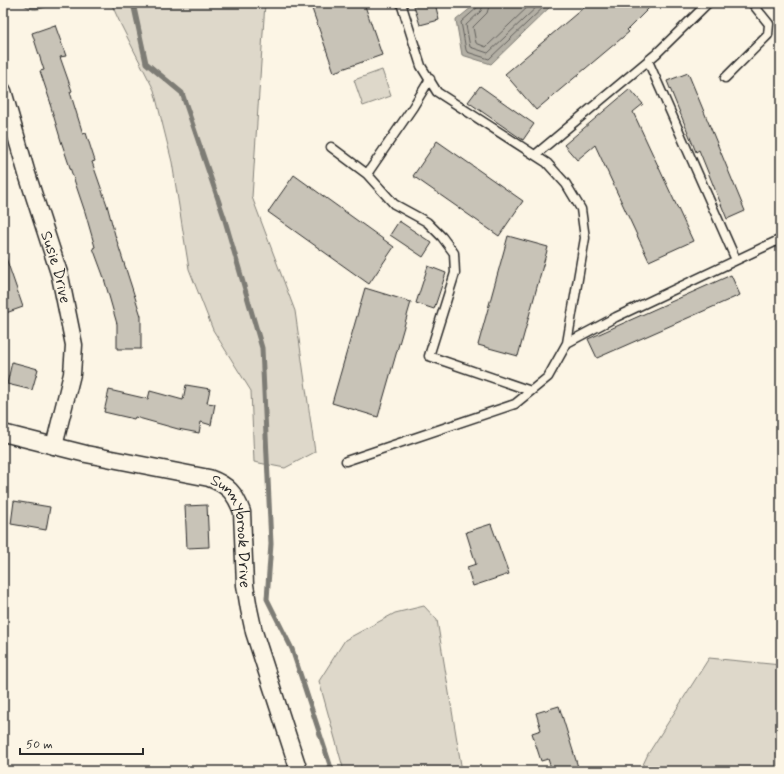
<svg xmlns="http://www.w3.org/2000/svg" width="784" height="774" font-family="Mynerve,sans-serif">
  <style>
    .green { fill: #ded8ca; stroke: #84827a }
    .water { fill: #b4b0a5; stroke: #7d7b74 }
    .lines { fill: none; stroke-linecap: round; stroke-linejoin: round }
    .shore { stroke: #62605c; stroke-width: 1 }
    .stream { stroke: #7d7b74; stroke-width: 5 }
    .building { fill: #c8c3b7; stroke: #2b2b2b }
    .lane-casing { stroke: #2b2b2b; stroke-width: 11 }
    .street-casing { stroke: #2b2b2b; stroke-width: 19 }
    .lane { stroke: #fcf5e5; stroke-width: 8 }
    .street { stroke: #fcf5e5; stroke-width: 16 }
    .labels { text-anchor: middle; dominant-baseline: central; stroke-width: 3; stroke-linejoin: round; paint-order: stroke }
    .street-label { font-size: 16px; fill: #2b2b2b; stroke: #fcf5e5 }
  </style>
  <rect width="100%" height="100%" fill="#fcf5e5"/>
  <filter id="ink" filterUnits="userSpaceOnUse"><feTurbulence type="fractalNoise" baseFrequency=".025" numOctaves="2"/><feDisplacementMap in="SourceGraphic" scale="8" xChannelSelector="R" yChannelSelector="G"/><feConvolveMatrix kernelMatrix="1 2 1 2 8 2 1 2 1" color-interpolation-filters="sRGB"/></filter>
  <g filter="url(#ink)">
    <!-- green -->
    <path class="green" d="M111,3h154l-13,194 43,114 20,141 -30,16 -31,-6 -3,-71 -38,-61 -24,-61 -17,-107 -18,-72 -33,-65z
      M382,70l9,26 -28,10 -9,-26z
      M424,606l13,14 25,151h-118l-25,-90 26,-41 50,-27z
      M709,658l72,7v106h-141l8,-17z"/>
    <!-- water -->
    <path class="water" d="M22,3h30l-1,2c-12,4 -18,8 -29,-2z
      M477,3h77l-63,61 -29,-9 -6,-35z"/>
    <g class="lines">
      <!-- shore -->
      <path class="shore" d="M479,3l-1,4 -17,15 5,28 1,2 22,7 59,-56
        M484,3l-3,8 -15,14 4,22 18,6 53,-50
        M490,3l-3,10 -14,14 3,16 10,4 46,-44"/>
      <!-- stream -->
      <path class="stream" d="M133,3l13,60 36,30 42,124 38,131 9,196 -4,55 25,50 40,122"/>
    </g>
    <!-- building -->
    <path class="building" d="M310,3h54l18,52 -48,17z
      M413,3h22l4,17 -19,5z
      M589,3h65l-27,27 2,2 -93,78 -31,-36z
      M55,25l11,31 -6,1 12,34 -2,1 13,42 3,-1 9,28 -3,1 15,43 8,30 26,81v33h-24v-25l-14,-49 -10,-27 2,-1 -10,-35 -24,-71 -11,-37h1l-11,-33 4,-1 -12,-37z
      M688,73l57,138 -18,8 -28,-69 -3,2 -29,-71z
      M480,86l54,38 -11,16 -55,-38z
      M630,89l13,15 -10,8 60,129 -44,20 -54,-116 -18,15 -13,-15z
      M437,141l86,60 -24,35 -86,-60z
      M294,175l100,72 -25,37 -101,-72z
      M399,221l33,22 -9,14 -33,-22z
      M508,236l40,11 -30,109 -40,-11z
      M5,255l18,52 -20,7v-58z
      M428,266l18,7 -12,36 -18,-6z
      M731,275l9,20 -143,63 -9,-19z
      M365,288l46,14 -33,115 -46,-14z
      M12,362l26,7 -6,21 -25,-6z
      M186,385l24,4 -3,14 8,1 -4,21 -10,-3 -2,11 -21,-4 -43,-12 -1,2 -30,-7 5,-22 39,9 2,-8 33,9z
      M14,501l36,6 -4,23 -35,-6z
      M207,505l2,42 -22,1 -2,-42z
      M491,524l18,50 -36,12 -6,-19 9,-3 -10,-32z
      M559,706l19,61 -11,4h-15l-4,-12 -7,2 -9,-28 9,-3 -5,-17z"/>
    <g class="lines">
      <defs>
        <path id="lane" d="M401,3l20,63 16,26 110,71 19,21 15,25 4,29 -18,105
          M648,61l88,199
          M725,78l43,-43 1,-11 -17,-21
          M331,147l36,27 27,30 33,18 15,15 12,16 1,20 -26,83 102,35
          M535,155l121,-101 52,-51
          M367,174l46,-67 17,-28
          M346,461l169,-57 33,-27 19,-34 49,-26 165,-78"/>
        <g id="street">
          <path id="s1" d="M3,91l24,83 33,102 14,69 -2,29 -18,72"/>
          <path id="s2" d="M3,433l83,21 123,24c19,7 26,15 33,34l3,73 4,24 5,23 45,139"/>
        </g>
      </defs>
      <!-- lane casing -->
      <use href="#lane" class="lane-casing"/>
      <!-- street casing -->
      <use href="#street" class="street-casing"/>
      <!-- lane -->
      <use href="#lane" class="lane"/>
      <!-- street -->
      <use href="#street" class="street"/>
    </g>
  </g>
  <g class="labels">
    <!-- street labels -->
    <g class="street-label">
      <text stroke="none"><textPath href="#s1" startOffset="184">Susie Drive</textPath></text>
      <text stroke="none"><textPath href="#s2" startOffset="275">Sunnybrook Drive</textPath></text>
    </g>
  </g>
  <!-- margin -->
  <rect width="784" height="774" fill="none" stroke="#fcf5e5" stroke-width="16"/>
  <rect x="8" y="8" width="768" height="758" fill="none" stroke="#2b2b2b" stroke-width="1.5" filter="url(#ink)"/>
  <!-- scale -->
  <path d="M20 748v6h123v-6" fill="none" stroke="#2b2b2b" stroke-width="2"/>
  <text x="26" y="748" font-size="12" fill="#2b2b2b" stroke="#fcf5e5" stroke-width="3" paint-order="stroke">50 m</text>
</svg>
